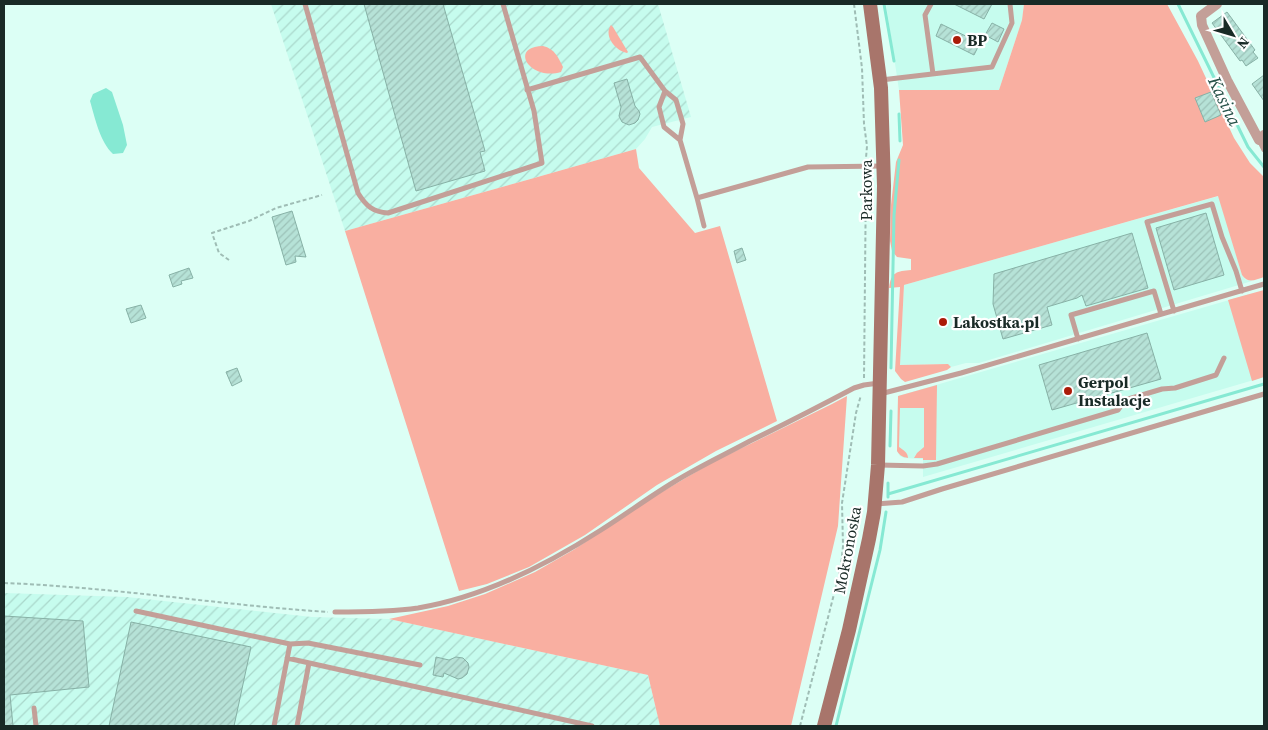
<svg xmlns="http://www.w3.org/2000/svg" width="1268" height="730" font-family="'Source Serif 4',serif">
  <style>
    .built { fill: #c6fcee }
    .industrial { fill: url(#industrial-furrows) }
    .green { fill: #f9afa1 }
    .water { fill: #86e9d3 }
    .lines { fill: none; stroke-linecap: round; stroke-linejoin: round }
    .stream { stroke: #86e9d3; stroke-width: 3 }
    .building { fill: url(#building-hatch); stroke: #87b1a6 }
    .path { stroke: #9fbdb5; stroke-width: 2; stroke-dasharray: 4 2.5; stroke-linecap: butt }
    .service { stroke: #c39f98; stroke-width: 5 }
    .minor { stroke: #c39f98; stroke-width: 10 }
    .secondary { stroke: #a8756b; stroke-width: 14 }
    .poi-dot { fill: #ab1b08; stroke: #fff; stroke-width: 2 }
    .labels { text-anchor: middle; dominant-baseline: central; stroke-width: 4.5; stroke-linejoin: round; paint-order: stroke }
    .poi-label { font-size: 16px; font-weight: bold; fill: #192a26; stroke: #fff; text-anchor: start }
    .street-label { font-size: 16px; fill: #192a26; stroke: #fff }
    .water-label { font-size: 18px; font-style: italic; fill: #275249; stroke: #fff }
  </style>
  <defs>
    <pattern id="industrial-furrows" width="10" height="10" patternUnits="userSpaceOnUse" patternTransform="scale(1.25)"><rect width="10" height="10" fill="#c6fcee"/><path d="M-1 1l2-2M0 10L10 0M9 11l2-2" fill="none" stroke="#aad8cc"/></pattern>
    <pattern id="building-hatch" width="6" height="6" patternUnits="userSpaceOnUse" patternTransform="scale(1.25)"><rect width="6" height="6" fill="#b6e2d7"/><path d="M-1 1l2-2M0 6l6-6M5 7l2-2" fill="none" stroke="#9cc2b8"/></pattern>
  </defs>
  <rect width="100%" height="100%" fill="#dcfff5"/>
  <!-- built -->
  <path class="built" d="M886,4h138l-2,16 -23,70h-100z
    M1219,196l23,79 4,5 6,1 -273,82h-13l-15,4 -4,-3 -47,1 4,-80z
    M1250,294l14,48v35l-341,100v-18l-19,-1 -4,-2 -3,-5 1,-55z"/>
  <!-- industrial -->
  <path class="industrial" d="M271,4h387l33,113 -39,10 -7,12 -9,10 -109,31 -182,51z
    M4,593l123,4 185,20 77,2 259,56 12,51h-656z"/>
  <!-- green -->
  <path class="green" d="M1024,4h143l31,57 36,77 16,25 14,14v100c-9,3 -16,7 -22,-2l-24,-79 -314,89 -4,80 48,-1 3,3 -4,3 -42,12 -4,-3 -6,-8 5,-84 -11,1c2,-16 8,-17 22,-18v-11l-14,-2 -5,-6 -2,-10 1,-36 5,-43 7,-17 -4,-55h100l23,-70z
    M611,25l2,2 15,25 -1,1c-11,-2 -24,-17 -16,-28z
    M543,46c12,3 15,11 20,21l-2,5c-31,9 -53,-25 -18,-26z
    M636,149l3,19 56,65 25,-7 57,195 -61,30 -59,34 -72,50 -56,32 -42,17 -28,7 -114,-360 182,-51z
    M1264,290v87l-12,4 -24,-81z
    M937,385l-1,75h-13v-2h-9l3,-5 7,-6v-39h-24l-1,39c4,3 9,5 9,11 -5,-1 -8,-2 -11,-7l1,-55z
    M847,396l-9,130 -47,200h-131l-12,-51 -259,-56 59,-13 37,-12 50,-22 40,-23 70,-47 66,-39 121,-59z"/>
  <!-- water -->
  <path class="water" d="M106,88l6,4 11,33 4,20 -4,8 -10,1c-13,-12 -18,-36 -23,-53l3,-7z"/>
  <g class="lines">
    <!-- stream -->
    <path class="stream" d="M884,4l10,57
      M1178,4l70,143 16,20
      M899,114l1,27
      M891,368l3,-153 5,-55
      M890,446l1,-35
      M888,494v-11
      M888,497v-3l376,-110
      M836,726l44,-176 6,-38"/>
  </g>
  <!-- building -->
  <path class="building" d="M364,4h79l42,147 -5,1 5,19 -69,20z
    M954,4h38l-8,15z
    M1227,12l28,38 -2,2 5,6 -12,8 -4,-6 -2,1 -28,-38z
    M992,23l12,6 -6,13 -13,-7z
    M941,24l39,19 -6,12 -38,-19z
    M1264,75v26l-12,-17z
    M627,79l8,27 4,5 1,3 -2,6 -3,3 -6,2 -7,-3 -3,-6 2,-9 -7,-24z
    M1211,92l10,23 -16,7 -10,-24z
    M292,211l14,46 -11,-1 1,6 -10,3 -14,-48z
    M1206,213l18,62 -50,15 -18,-62z
    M1132,233l16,55 -62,18 -4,-11 -5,3 -30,9 5,18 -49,14 -10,-35 1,-30z
    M742,248l4,12 -9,3 -3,-12z
    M189,268l4,10 -12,3 1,3 -9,3 -4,-12z
    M141,305l5,13 -15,5 -5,-14z
    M1147,333l14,46 -109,31 -13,-45z
    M237,368l5,13 -10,5 -6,-14z
    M4,616l79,5 6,66 -79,8 3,31h-9z
    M131,622l120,25 -17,79h-125z
    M436,657l13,3 7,-3 7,1 5,5 1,4 -2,7 -5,4 -4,1 -14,-6 -1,4 -10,-2z"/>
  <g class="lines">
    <!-- path -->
    <path class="path" d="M854,4l8,64 2,56 3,22 -1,12
      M229,260l-10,-7 -7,-20 37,-12 27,-13 46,-13
      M864,378l2,-203
      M4,583c108,4 215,22 324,29
      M800,726l41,-159 2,-21 -1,-43 14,-90 5,-18"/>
    <!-- service -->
    <path class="service" d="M305,4l53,189c8,13 15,19 30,20l154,-50 -8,-52 -31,-107
      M931,4l-6,11 8,59
      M881,80l111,-13 20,-44 -2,-19
      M527,90l113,-33 25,34 11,9 7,24 -3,16 17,58 7,28
      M665,91l-6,16 5,20 16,13
      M1259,140l5,10
      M697,198l111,-31 75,-1
      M1174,311l-27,-89 65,-18 10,33 14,34 6,20
      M1078,339l-7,-24 83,-24 7,23
      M880,394l81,-21 303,-89
      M879,465l44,1 14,-2 181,-54 7,-10 37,-11 13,-1 41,-13 8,-17
      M876,504l26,-2 40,-13 322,-95
      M136,611l154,33 -16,82
      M335,612c28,0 55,0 83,-4 66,-11 127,-42 183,-78 24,-15 48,-33 73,-48 24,-15 50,-27 76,-41 35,-17 70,-35 104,-53l10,-3 15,-2
      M290,644l18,-1 112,22
      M287,658l305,68
      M34,708l2,18
      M297,726l12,-63"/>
    <!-- minor -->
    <path class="minor" d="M1217,4l-16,12 1,9 25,55 32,60 5,-5"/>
    <!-- secondary -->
    <path class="secondary" d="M824,726l25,-96 20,-91 5,-27 4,-47 6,-279 -3,-98 -11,-84"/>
  </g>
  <!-- markers -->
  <g class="poi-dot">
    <circle cx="957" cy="40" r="5"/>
    <circle cx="943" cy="322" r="5"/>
    <circle cx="1068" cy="391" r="5"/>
  </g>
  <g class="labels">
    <!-- poi labels -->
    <g class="poi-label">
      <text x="967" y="40">BP</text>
      <text x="953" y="322">Lakostka.pl</text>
      <text x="1078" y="382">Gerpol<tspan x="1078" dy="18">Instalacje</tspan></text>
    </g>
    <!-- street labels -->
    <g class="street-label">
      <text transform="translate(866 190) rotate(-90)">Parkowa</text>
      <text transform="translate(847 550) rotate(-79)">Mokronoska</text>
    </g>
    <!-- water labels -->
    <g class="water-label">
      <text transform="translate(1225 101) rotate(64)">Kasina</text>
    </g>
  </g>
  <!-- border -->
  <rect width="1268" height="730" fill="none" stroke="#192a26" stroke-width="10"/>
  <!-- north arrow -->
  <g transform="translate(1233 35) rotate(128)" stroke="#ffffff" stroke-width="4" paint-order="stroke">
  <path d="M0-4L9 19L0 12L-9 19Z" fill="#192a26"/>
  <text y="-8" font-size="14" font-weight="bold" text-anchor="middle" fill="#192a26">N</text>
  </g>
</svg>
